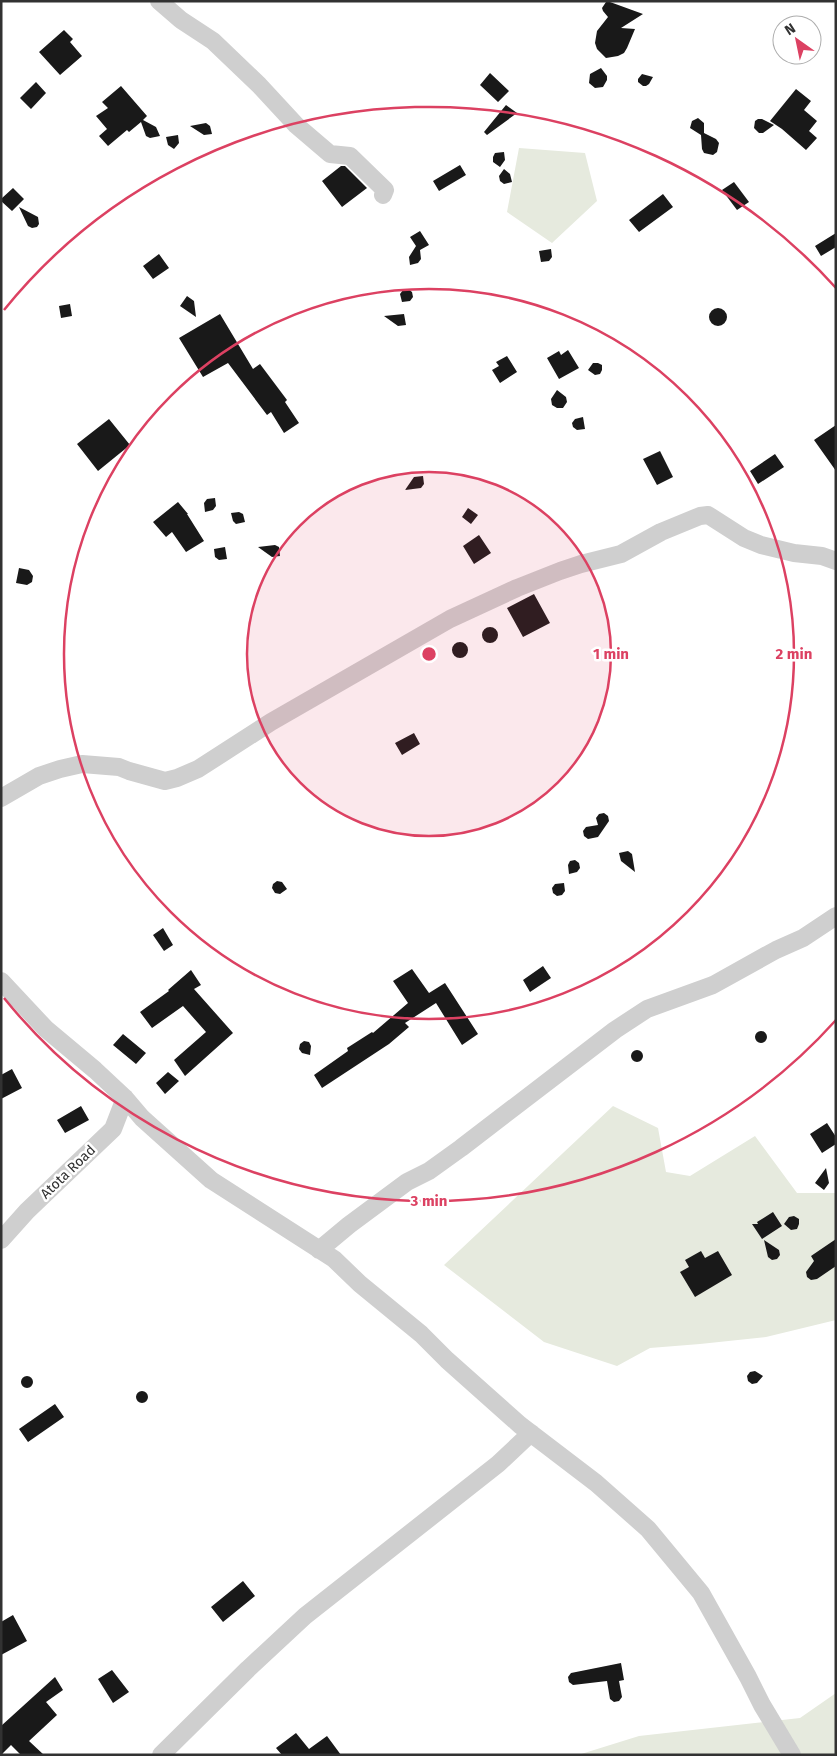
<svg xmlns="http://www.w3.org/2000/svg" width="837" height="1756" font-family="'Fira Sans',sans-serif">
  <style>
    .green { fill: #e6eade }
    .building { fill: #191919 }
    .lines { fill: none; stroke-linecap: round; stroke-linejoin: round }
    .street { stroke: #cfcfcf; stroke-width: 18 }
    .ring { fill: none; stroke: #dc4162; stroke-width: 2.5 }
    .labels { text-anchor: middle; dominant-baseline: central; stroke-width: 5; stroke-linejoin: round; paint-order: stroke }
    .street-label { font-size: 14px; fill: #323232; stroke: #fff }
    .centre { fill: #dc4162; stroke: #fff; stroke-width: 2.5 }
    .ring-label { font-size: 15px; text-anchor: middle; font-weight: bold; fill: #dc4162; stroke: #fff; stroke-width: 5; stroke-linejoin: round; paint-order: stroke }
  </style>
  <rect width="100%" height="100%" fill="#fff"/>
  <!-- green -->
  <path class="green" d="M519,148l66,5 12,48 -45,42 -45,-31z
    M613,1106l45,22 8,44 24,4 65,-40 42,57h38l1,-2v129l-70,17 -66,7 -50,4 -33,18 -73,-24 -100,-77z
    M836,1693v62h-258l61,-19 161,-18z"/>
  <!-- building -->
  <path class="building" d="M606,2h4l33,12 -22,14 14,1 -8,19 -3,5 -6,3 -12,2 -9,-9 -2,-6 2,-12 11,-14 -5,-6 -1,-3z
    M64,30l9,9 -3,3 12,14 -22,19 -21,-23z
    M601,68l6,8v4l-4,7 -8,1 -6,-5 1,-9z
    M490,73l19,18 -11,11 -18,-17z
    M642,74l11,3 -4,7 -3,2h-3l-5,-4v-3z
    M36,82l10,11 -15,16 -11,-11z
    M121,86l26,30 -4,4 13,7 4,9 -10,2 -4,-2 -5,-14 -12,10 -2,-2 -19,16 -9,-10 8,-7 -11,-13 12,-8 -6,-6z
    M796,89l15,12 -7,9 13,11 -8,10 8,7 -11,12 -24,-21 -12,-8z
    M506,105l11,8 -30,22 -3,-3z
    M698,118l6,5v10l12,6 3,4 -2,9 -4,3 -9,-2 -2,-4 -1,-14 -11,-7 2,-7z
    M758,119h4l12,6 -11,8h-4l-5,-5 1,-7z
    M206,123l4,3 2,8 -8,1 -14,-9z
    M178,135l1,8 -5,6 -6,-4 -2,-8z
    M504,152l1,8 -5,7 -7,-5v-5l2,-4z
    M460,165l6,10 -27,16 -6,-10z
    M341,166h4l22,22 -25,19 -20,-26z
    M504,169l6,5 2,8 -8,2 -4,-3 -1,-5z
    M734,182l15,20 -12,8 -15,-20z
    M13,188l11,11 -12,12 -11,-10v-2z
    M663,194l10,13 -34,25 -10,-12z
    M19,207l19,10 1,7 -2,3 -5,1 -4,-2z
    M420,231l9,14 -9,5 1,9 -3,4 -8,2 -1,-8 7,-11 -6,-9z
    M836,233v14l-15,9 -6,-10z
    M551,249l1,8 -3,4 -8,1 -2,-11z
    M159,254l10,14 -16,11 -10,-13z
    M408,289l4,3 1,5 -3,4 -8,1 -2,-8 3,-4z
    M187,296l7,5 2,16 -16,-11z
    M70,304l2,12 -11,2 -2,-12z
    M709 317a9 9 0 1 1 18 0a9 9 0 1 1-18 0Z
    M220,314l33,55 7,-5 27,36 -2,2 14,21 -15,10 -13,-21 -4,3 -39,-52 -25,14 -24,-39z
    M404,314l2,11 -8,1 -14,-10z
    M568,350l11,18 -20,11 -12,-21 12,-7 2,4z
    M507,356l10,16 -17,11 -8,-13 7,-4 -3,-4z
    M593,363h5l4,2v5l-2,4 -5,1 -7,-5z
    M557,390l9,7 1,5 -4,6h-6l-5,-3 -1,-6z
    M583,417l2,12 -8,1 -4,-3 -1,-4 3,-4z
    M109,419l21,26 -32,26 -21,-27z
    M836,425v46l-22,-31z
    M660,451l13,26 -16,8 -14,-26z
    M775,454l9,13 -26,17 -8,-13z
    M423,476l1,8 -3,4 -16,2 9,-13z
    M215,498l1,8 -3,4 -8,2 -1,-9 3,-4z
    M178,502l10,12h-1l17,27 -18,11 -14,-20 -6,5 -13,-15z
    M468,508l10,7 -7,9 -9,-7z
    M239,512l4,2 2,8 -9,2 -3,-3 -2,-8z
    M479,535l12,18 -17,11 -11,-18z
    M275,545l4,2 1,9 -8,1 -14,-10z
    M225,547l2,12 -8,1 -4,-3 -1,-8z
    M19,568l10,2 4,6 -1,6 -5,3 -11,-2z
    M534,594l16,29 -27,14 -16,-29z
    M482 635a8 8 0 1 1 16 0a8 8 0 1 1-16 0Z
    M452 650a8 8 0 1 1 16 0a8 8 0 1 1-16 0Z
    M414,733l6,11 -18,11 -7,-12z
    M604,813l4,3 1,5 -11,16 -10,2 -4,-3 -1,-5 3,-4 12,-2 -2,-7 3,-4z
    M628,851l4,3 3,18 -14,-11 -2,-8z
    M575,860l4,3 1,5 -3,4 -8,2 -1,-9 2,-4z
    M277,881l5,1 5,7 -7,5 -5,-1 -3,-5 1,-4z
    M564,883l1,8 -3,4 -5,1 -4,-3 -1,-5 3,-4z
    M163,928l10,17 -9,6 -11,-16z
    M543,966l8,12 -21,14 -7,-12z
    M412,969l17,24 16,-10 33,51 -16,11 -26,-42 -31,20 4,4 -20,17 -67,44 -8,-13 34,-24 -1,-3 25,-16 1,1 35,-30 -15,-22z
    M191,970l10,15 -7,4 39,44 -48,43 -11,-16 32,-28 -23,-26 -31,22 -12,-16 29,-21 -1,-1z
    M755 1037a6 6 0 1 1 12 0a6 6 0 1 1-12 0Z
    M123,1034l23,19 -10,11 -23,-19z
    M304,1041l5,1 2,4 -1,9 -8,-2 -3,-4 1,-5z
    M631 1056a6 6 0 1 1 12 0a6 6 0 1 1-12 0Z
    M12,1069l10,19 -21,11v-24z
    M168,1072l11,9 -14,13 -9,-11z
    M81,1106l8,14 -24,13 -8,-13z
    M827,1123l9,14v7l-14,9 -12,-19z
    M826,1168l3,15 -5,7 -9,-7z
    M773,1212l9,14 -20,13 -10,-15h6l-1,-2z
    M794,1216l5,3v5l-2,5 -6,1 -7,-6 5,-7z
    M836,1239v27l-19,13 -6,1 -4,-3 -1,-5 8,-11 -3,-5z
    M764,1240l15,10 1,5 -3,4 -5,1 -4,-3z
    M701,1251l4,7 13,-7 14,24 -37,22 -15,-25 9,-5 -4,-7z
    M755,1371l8,5 -6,7 -5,1 -4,-3 -1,-5 3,-4z
    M21 1382a6 6 0 1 1 12 0a6 6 0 1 1-12 0Z
    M136 1397a6 6 0 1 1 12 0a6 6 0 1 1-12 0Z
    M55,1404l9,13 -36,25 -9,-13z
    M243,1581l12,15 -32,26 -12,-15z
    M13,1615l14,26 -26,14v-33z
    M621,1663l3,17 -5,1 3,16 -3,4 -5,1 -4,-3 -3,-18 -34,4 -4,-3 -1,-5 3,-4z
    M112,1670l17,22 -16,11 -15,-24z
    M55,1677l8,13 -17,12 11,13 -28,26 15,14h-23l-10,-10 -10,10v-29z
    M296,1733l13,16 18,-13 14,19h-59l-6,-7z"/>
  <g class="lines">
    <!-- street -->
    <path class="street" d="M159,1l22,19 32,21 46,44 37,40 34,29 20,2 35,34 -2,5
      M1,798l38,-22 21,-7 22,-5 37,3 10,4 36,10 12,-3 21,-9 73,-47 179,-103 67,-31 43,-17 21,-7 40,-10 40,-22 39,-16 8,-1 36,23 17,7 33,8 28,3 14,5
      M1,981l45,48 49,41 30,28 17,20 69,62 123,79 26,25 61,50 26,26 73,65 76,58 52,46 53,64 47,84 14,28 30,50
      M1,1240l26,-29 86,-82 12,-31
      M319,1250l30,-25 58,-43 22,-11 32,-23 154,-118 32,-21 66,-24 63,-35 27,-12 33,-22
      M161,1755l87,-86 57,-53 193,-152 33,-31"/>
  </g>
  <!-- distance rings -->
  <circle cx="429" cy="654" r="182" fill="#dc4162" fill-opacity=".12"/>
  <g class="ring">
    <circle cx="429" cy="654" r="182"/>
    <circle cx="429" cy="654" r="365"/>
    <path d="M836 1020A547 547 0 0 1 4 998M4 310A547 547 0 0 1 836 288"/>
  </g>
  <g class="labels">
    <!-- street labels -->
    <g class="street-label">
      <text transform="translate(68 1172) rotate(-44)">Atota Road</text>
    </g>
  </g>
  <circle cx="429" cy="654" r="8" class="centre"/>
  <g class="ring-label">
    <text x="611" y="659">1 min</text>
    <text x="794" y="659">2 min</text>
    <text x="429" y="1206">3 min</text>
  </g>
  <!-- border -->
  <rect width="837" height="1756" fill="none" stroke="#323232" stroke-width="5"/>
  <!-- north arrow -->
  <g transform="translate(797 40) rotate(327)"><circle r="24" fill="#ffffff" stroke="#adadad"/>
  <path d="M0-4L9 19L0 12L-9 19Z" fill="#dc4162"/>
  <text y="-8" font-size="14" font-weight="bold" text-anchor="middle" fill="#323232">N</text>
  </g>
</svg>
